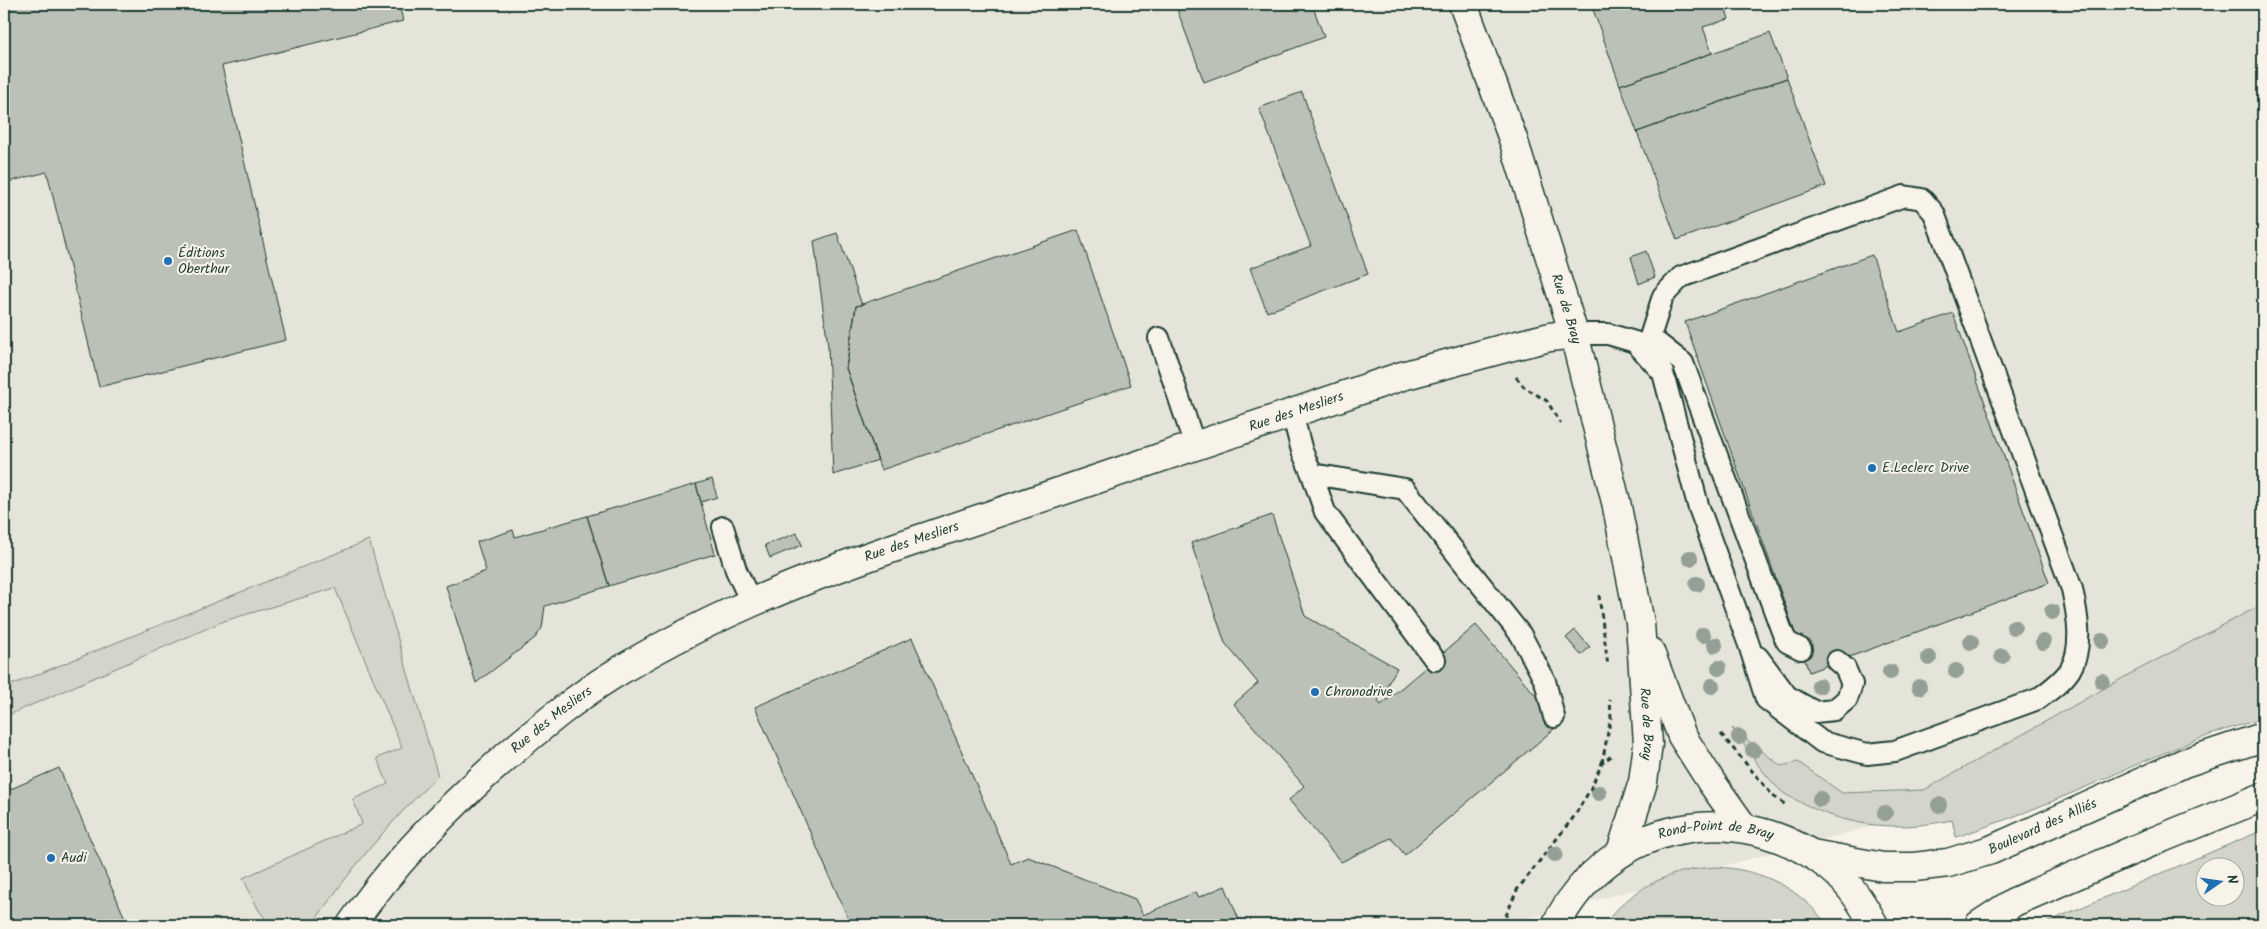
<svg xmlns="http://www.w3.org/2000/svg" width="2267" height="929" font-family="Kalam,sans-serif">
  <style>
    .built { fill: #e5e4d9 }
    .green { fill: #d3d5ca; stroke: #79897f; fill-rule: evenodd }
    .building { fill: #bbc1b6; stroke: #1f3d34 }
    .lines { fill: none; stroke-linecap: round; stroke-linejoin: round }
    .lane-casing { stroke: #1f3d34; stroke-width: 24 }
    .street-casing { stroke: #1f3d34; stroke-width: 31 }
    .secondary-casing { stroke: #1f3d34; stroke-width: 31 }
    .primary-casing { stroke: #1f3d34; stroke-width: 31 }
    .path { stroke: #1f3d34; stroke-width: 3; stroke-dasharray: 5 4; stroke-linecap: butt }
    .lane { stroke: #f7f3e8; stroke-width: 20 }
    .street { stroke: #f7f3e8; stroke-width: 28 }
    .secondary { stroke: #f7f3e8; stroke-width: 28 }
    .primary { stroke: #f7f3e8; stroke-width: 28 }
    .tree { fill: #949f96 }
    .poi-dot { fill: #1f6fb2; stroke: #f7f3e8; stroke-width: 2 }
    .labels { text-anchor: middle; dominant-baseline: central; stroke-width: 4; stroke-linejoin: round; paint-order: stroke }
    .poi-label { font-size: 14px; fill: #1f3d34; stroke: #f7f3e8; text-anchor: start }
    .street-label { font-size: 14px; fill: #1f3d34; stroke: #f7f3e8 }
  </style>
  <rect width="100%" height="100%" fill="#f7f3e8"/>
  <filter id="ink" filterUnits="userSpaceOnUse"><feTurbulence type="fractalNoise" baseFrequency=".02" numOctaves="2"/><feDisplacementMap in="SourceGraphic" scale="10" xChannelSelector="R" yChannelSelector="G"/><feConvolveMatrix kernelMatrix="1 2 1 2 8 2 1 2 1" color-interpolation-filters="sRGB"/></filter>
  <g filter="url(#ink)">
    <!-- built -->
    <path class="built" d="M4,4h2259v665l-177,100 -584,156h-1498z"/>
    <!-- green -->
    <path class="green" d="M369,540l69,236c-48,45 -89,95 -126,149h-42l-12,-16 -15,-31 119,-54 -9,-25 35,-15 -11,-26 25,-10 -67,-160 -111,33 -220,96v-29z
      M2263,604v115c-73,18 -140,53 -210,82 -31,13 -64,25 -97,36l-4,-17c-54,11 -101,8 -150,-17 -7,-4 -18,-8 -23,-14 -18,-17 -32,-41 -47,-61l49,38 17,-4 44,31 82,-3 204,-115z
      M2263,830v95h-221l24,-11zM2234,866v30h-30v-30z
      M1716,867c45,2 84,21 111,58h-223c27,-37 66,-56 112,-58z"/>
    <!-- building -->
    <path class="building" d="M4,4h395l4,17 -181,45 64,274 -187,47 -52,-215 -43,11z
      M1175,4h137l12,33 -120,45z
      M1591,4h133l5,15 -26,8 9,26 -92,32z
      M1770,33l17,45 -150,54 -17,-47z
      M1787,78l39,108 -149,54 -40,-108z
      M1302,92l66,182 -101,38 -17,-44 61,-22 -52,-138z
      M1078,230l53,155 -250,85 -35,-102 10,-62z
      M837,233l25,72 -6,1 -10,62 32,92 -45,15 -5,-129 -14,-105z
      M1646,251l9,26 -16,7 -8,-27z
      M1872,255l27,77 54,-19 96,270 -240,89 -124,-350z
      M712,479l5,18 -16,5 -5,-18z
      M696,484l19,70 -106,32 -22,-70z
      M1272,515l33,101 92,52 -19,33 3,4 95,-80 84,99 -155,131 -14,-17 -50,24 -52,-62 15,-14 -70,-82 24,-21 -33,-40 -34,-100z
      M587,516l22,70 -64,20 -3,22 -7,10 -59,45 -30,-97 40,-15 -9,-29 36,-12 2,7z
      M797,533l5,12 -32,13 -5,-13z
      M1575,630l15,17 -9,8 -15,-17z
      M912,638l99,226 17,-7 107,42 8,16 53,-23 3,5 26,-11 15,36 7,-1 6,4h-402l-96,-218z
      M59,768l69,157h-124v-133z"/>
    <g class="lines">
      <defs>
        <path id="lane" d="M1574,334h34l27,8 28,31 35,132 51,140 17,54 56,43 45,12 28,-3 143,-52c11,-8 24,-17 32,-29 14,-22 7,-58 2,-81l-138,-376 -12,-14 -18,-3 -223,81 -18,19 -13,41
          M1650,337l33,26 100,271 4,8 14,7
          M1159,338l36,108
          M1292,413l10,38 10,23
          M723,527l13,43 15,32
          M1758,657l29,39 28,16 19,-2 13,-11 5,-15 -7,-16 -8,-7
          M1435,660l-110,-148 -13,-38 93,15 116,146 24,46 9,36"/>
        <g id="street">
          <path id="s1" d="M351,925c46,-67 102,-123 164,-176 31,-26 62,-52 96,-73 88,-55 184,-94 282,-128l509,-172 107,-29 41,-10 24,-3"/>
        </g>
        <g id="secondary">
          <path id="s2" d="M1463,4l50,135 61,195 42,168 24,121 8,121 -5,38 -22,70"/>
          <path d="M1650,652l32,84 30,47 32,45"/>
        </g>
        <g id="primary">
          <path id="s3" d="M1812,854l71,13h31l34,-4 43,-13 193,-87 79,-26"/>
          <path id="s4" d="M1556,925c53,-105 184,-130 275,-57 18,15 32,36 43,57"/>
          <path d="M1979,925l35,-23 138,-60 111,-45"/>
        </g>
      </defs>
      <!-- lane casing -->
      <use href="#lane" class="lane-casing"/>
      <!-- street casing -->
      <use href="#street" class="street-casing"/>
      <!-- secondary casing -->
      <use href="#secondary" class="secondary-casing"/>
      <!-- primary casing -->
      <use href="#primary" class="primary-casing"/>
      <!-- path -->
      <path class="path" d="M1516,377l8,10 23,14 14,23
        M1599,595l9,71
        M1721,734l53,63 12,8
        M1602,763l9,-46 -1,-18
        M1502,925l15,-35 56,-72 17,-28 12,-27 12,-9"/>
      <!-- lane -->
      <use href="#lane" class="lane"/>
      <!-- street -->
      <use href="#street" class="street"/>
      <!-- secondary -->
      <use href="#secondary" class="secondary"/>
      <!-- primary -->
      <use href="#primary" class="primary"/>
    </g>
    <!-- trees -->
    <g class="tree">
      <circle cx="1690" cy="558" r="8"/>
      <circle cx="1697" cy="584" r="8"/>
      <circle cx="2052" cy="612" r="8"/>
      <circle cx="2014" cy="627" r="8"/>
      <circle cx="1703" cy="635" r="8"/>
      <circle cx="2102" cy="641" r="8"/>
      <circle cx="1971" cy="642" r="8"/>
      <circle cx="2043" cy="642" r="8"/>
      <circle cx="1715" cy="645" r="8"/>
      <circle cx="2002" cy="656" r="8"/>
      <circle cx="1929" cy="658" r="8"/>
      <circle cx="1719" cy="668" r="8"/>
      <circle cx="1956" cy="671" r="8"/>
      <circle cx="1890" cy="672" r="8"/>
      <circle cx="2102" cy="681" r="8"/>
      <circle cx="1712" cy="686" r="8"/>
      <circle cx="1819" cy="686" r="8"/>
      <circle cx="1919" cy="687" r="8"/>
      <circle cx="1739" cy="737" r="8"/>
      <circle cx="1753" cy="750" r="8"/>
      <circle cx="1599" cy="793" r="8"/>
      <circle cx="1820" cy="799" r="8"/>
      <circle cx="1939" cy="805" r="8"/>
      <circle cx="1885" cy="813" r="8"/>
      <circle cx="1555" cy="854" r="8"/>
    </g>
  </g>
  <!-- markers -->
  <g class="poi-dot">
    <circle cx="168" cy="261" r="5"/>
    <circle cx="1872" cy="468" r="5"/>
    <circle cx="1315" cy="692" r="5"/>
    <circle cx="51" cy="858" r="5"/>
  </g>
  <g class="labels">
    <!-- poi labels -->
    <g class="poi-label">
      <text x="178" y="253">Éditions<tspan x="178" dy="16">Oberthur</tspan></text>
      <text x="1882" y="468">E.Leclerc Drive</text>
      <text x="1325" y="692">Chronodrive</text>
      <text x="61" y="858">Audi</text>
    </g>
    <!-- street labels -->
    <g class="street-label">
      <text stroke="none"><textPath href="#s2" startOffset="322">Rue de Bray</textPath></text>
      <text stroke="none"><textPath href="#s1" startOffset="1098">Rue des Mesliers</textPath></text>
      <text stroke="none"><textPath href="#s1" startOffset="692">Rue des Mesliers</textPath></text>
      <text stroke="none"><textPath href="#s1" startOffset="288">Rue des Mesliers</textPath></text>
      <text stroke="none"><textPath href="#s2" startOffset="746">Rue de Bray</textPath></text>
      <text stroke="none"><textPath href="#s3" startOffset="239">Boulevard des Alliés</textPath></text>
      <text stroke="none"><textPath href="#s4" startOffset="198">Rond-Point de Bray</textPath></text>
    </g>
  </g>
  <!-- margin -->
  <rect width="2267" height="929" fill="none" stroke="#f7f3e8" stroke-width="20"/>
  <rect x="10" y="10" width="2247" height="909" fill="none" stroke="#1f3d34" stroke-width="2" filter="url(#ink)"/>
  <!-- north arrow -->
  <g transform="translate(2220 882) rotate(77)"><circle r="24" fill="#f7f3e8" stroke="#a1aaa0"/>
  <path d="M0-4L9 19L0 12L-9 19Z" fill="#1f6fb2"/>
  <text y="-8" font-size="14" font-weight="bold" text-anchor="middle" fill="#1f3d34">N</text>
  </g>
</svg>
